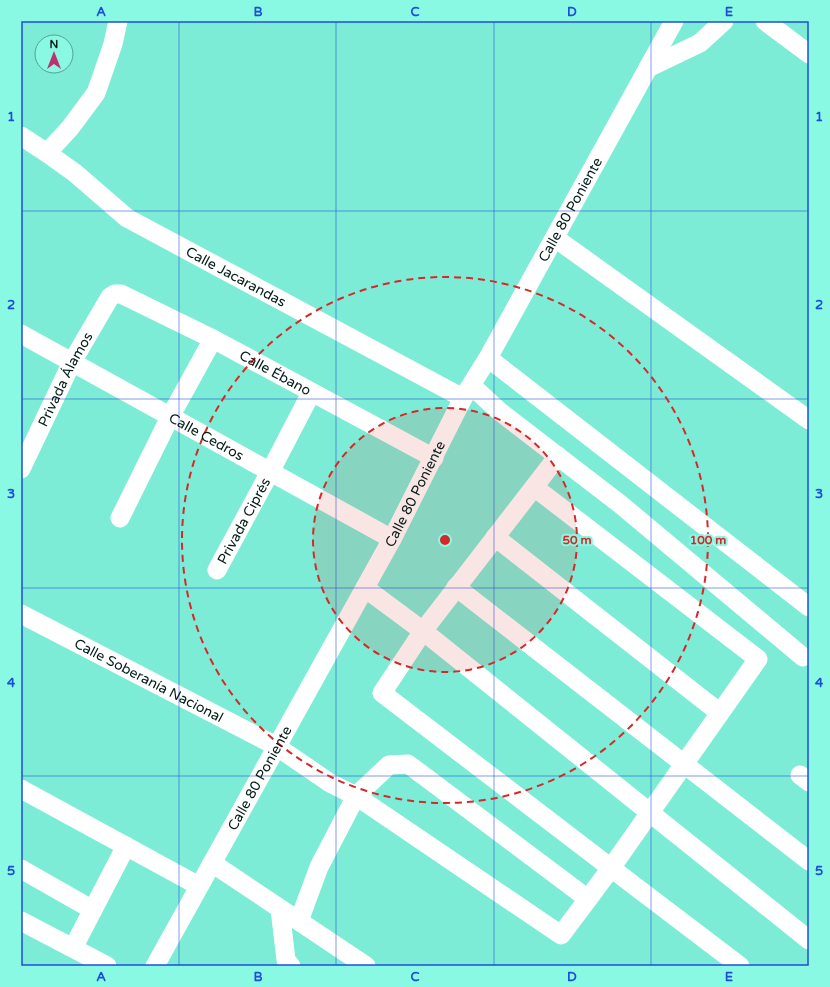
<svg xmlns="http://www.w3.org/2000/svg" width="830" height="987" font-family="'Varela Round',sans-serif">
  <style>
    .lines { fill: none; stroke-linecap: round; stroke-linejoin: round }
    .minor { stroke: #fff; stroke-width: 19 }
    .grid { fill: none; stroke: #1d4ed8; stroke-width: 1; stroke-opacity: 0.55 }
    .ring { fill: none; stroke: #d62828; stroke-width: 2; stroke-dasharray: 7 5 }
    .labels { text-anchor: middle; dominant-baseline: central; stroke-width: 4; stroke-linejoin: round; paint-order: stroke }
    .street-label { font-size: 14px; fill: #041d18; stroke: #8af9e3 }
    .centre { fill: #d62828; stroke: #8af9e3; stroke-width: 2 }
    .ring-label { font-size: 12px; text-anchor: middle; font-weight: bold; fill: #d62828; stroke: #8af9e3; stroke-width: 4; stroke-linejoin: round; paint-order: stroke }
    .neatline { fill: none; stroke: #1d4ed8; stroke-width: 1.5 }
    .grid-label { font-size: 13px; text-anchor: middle; font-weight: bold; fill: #1d4ed8 }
  </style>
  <rect width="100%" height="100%" fill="#7decd6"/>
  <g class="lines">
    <!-- minor -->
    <g class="minor">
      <path d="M765,21l44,33"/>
      <path d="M648,68l52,-25 24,-22"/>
      <path id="s1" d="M21,136l26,17 28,20 52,45 336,180"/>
      <path d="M47,153l23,-25 26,-35 17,-49 5,-23"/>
      <path d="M555,238l254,182"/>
      <path id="s2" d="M21,334l371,205"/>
      <path d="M488,358l321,249"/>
      <path d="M472,386l27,25 121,93 183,153"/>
      <path id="s3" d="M21,469l51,-107 38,-65 5,-3h6l92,45 221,119"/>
      <path d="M534,487l224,172 -147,209 -229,-175 41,-62 135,-175"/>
      <path d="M120,518l50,-101 43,-78"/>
      <path d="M495,537l225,176"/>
      <path id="s4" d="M217,570l53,-98 41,-79"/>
      <path d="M456,587l353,274"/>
      <path d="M365,588l58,43 386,309"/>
      <path id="s5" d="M21,614l255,132 54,37 26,13 205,139 27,-36"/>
      <path d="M800,775l9,7"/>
      <path d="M21,789l178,97"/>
      <path d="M212,863l154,103"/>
      <path d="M21,869l72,41"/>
      <path d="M280,909l6,51 5,6"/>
      <path d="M21,921l86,45"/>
      <path d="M299,921l20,-54 37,-71 33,-31 19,-1 180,135 23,-31 129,98"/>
      <path d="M73,948l53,-102"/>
      <path id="s6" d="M155,966l237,-427 71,-141 25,-40 186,-337"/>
    </g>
  </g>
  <!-- grid -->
  <path class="grid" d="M179,21v945M336,21v945M494,21v945M651,21v945M21,211h788M21,399h788M21,588h788M21,776h788"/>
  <!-- distance rings -->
  <circle cx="445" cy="540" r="132" fill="#d62828" fill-opacity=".12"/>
  <g class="ring">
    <circle cx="445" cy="540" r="132"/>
    <circle cx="445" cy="540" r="263"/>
  </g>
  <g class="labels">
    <!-- street labels -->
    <g class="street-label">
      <text stroke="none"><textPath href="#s6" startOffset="863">Calle 80 Poniente</textPath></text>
      <text stroke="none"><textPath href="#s1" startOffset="258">Calle Jacarandas</textPath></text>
      <text stroke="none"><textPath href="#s3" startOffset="379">Calle Ébano</textPath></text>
      <text stroke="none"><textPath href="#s3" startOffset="100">Privada Álamos</textPath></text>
      <text stroke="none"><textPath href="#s2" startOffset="212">Calle Cedros</textPath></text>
      <text stroke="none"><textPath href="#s6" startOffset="539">Calle 80 Poniente</textPath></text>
      <text stroke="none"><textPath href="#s4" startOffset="56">Privada Ciprés</textPath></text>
      <text stroke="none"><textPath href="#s5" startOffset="144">Calle Soberanía Nacional</textPath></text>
      <text stroke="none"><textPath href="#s6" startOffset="215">Calle 80 Poniente</textPath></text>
    </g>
  </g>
  <circle cx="445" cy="540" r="6" class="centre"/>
  <g class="ring-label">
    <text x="577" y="544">50 m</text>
    <text x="708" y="544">100 m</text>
  </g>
  <!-- border -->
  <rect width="830" height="987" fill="none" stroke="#8af9e3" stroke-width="44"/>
  <!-- north arrow -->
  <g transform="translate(54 54)"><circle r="19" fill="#8af9e3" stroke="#54a192"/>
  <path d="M0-3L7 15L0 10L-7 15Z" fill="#bc326d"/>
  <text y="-6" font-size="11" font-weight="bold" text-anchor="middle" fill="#041d18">N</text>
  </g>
  <rect x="22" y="22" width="786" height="943" class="neatline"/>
  <g class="grid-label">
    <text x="101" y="16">A</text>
    <text x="258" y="16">B</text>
    <text x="415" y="16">C</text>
    <text x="572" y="16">D</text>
    <text x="729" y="16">E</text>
    <text x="11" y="121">1</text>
    <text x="819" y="121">1</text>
    <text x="11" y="309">2</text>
    <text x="819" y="309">2</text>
    <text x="11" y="498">3</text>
    <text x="819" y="498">3</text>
    <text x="11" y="687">4</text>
    <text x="819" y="687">4</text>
    <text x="11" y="875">5</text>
    <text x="819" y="875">5</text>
    <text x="101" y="981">A</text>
    <text x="258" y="981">B</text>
    <text x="415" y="981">C</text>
    <text x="572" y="981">D</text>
    <text x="729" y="981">E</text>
  </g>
</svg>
